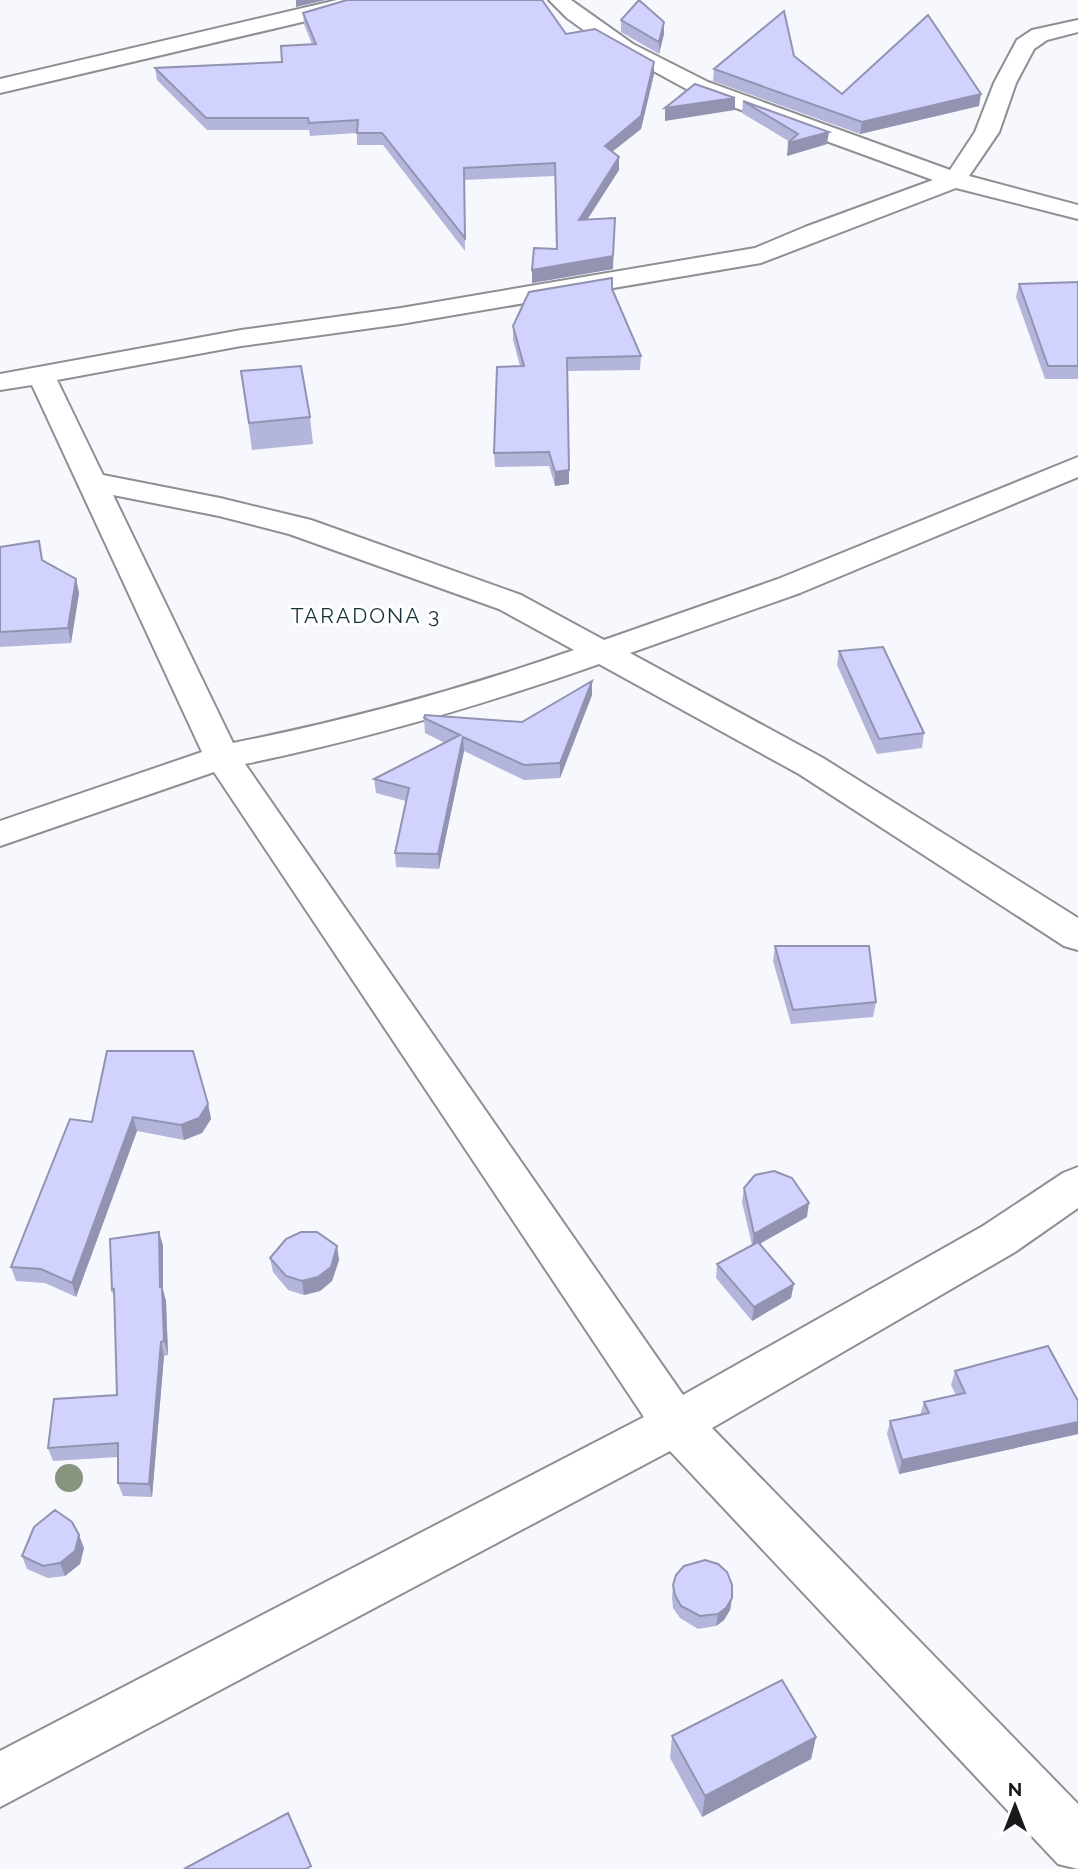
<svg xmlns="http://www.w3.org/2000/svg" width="1078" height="1869" font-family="Raleway,sans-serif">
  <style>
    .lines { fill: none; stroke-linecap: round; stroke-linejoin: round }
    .street-casing { stroke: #8d8f93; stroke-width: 4 }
    .street { fill: #fff; fill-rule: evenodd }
    .tree { fill: #87957e }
    .wall { fill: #b4b5da }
    .shaded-wall { fill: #9293b1 }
    .building { fill: #d1d2fd; stroke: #9293b1; stroke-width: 2 }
    .labels { text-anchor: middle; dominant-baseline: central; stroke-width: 6; stroke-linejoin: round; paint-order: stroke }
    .neighbourhood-label { font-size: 21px; letter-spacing: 2px; fill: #13303b; stroke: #fff }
  </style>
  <rect width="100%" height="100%" fill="#f6f8fd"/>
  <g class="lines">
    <defs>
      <path id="street" d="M337,0h32l-3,4 -51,15 -315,74v-14z
        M549,0h22l62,44 75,38 242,88 25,-38 19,-49 23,-43 15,-10 46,-10v12l-31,8 -13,9 -18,34 -17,49 -30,44 109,29v14l-122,-31 -195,75 -360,61 -160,22 -184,34 46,95 117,23 91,22 210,75 83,45 174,-61 300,-122v20l-278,116 -170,60 193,105 255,160v32l-14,-4 -265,-172 -200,-110c-116,41 -234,75 -354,100l438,631 300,-169 80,-53 15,-6v41l-63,44 -303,176 366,376v65l-20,-5 -388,-413 -670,356v-56l644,-334 -430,-645 -214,74v-25l202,-69 -170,-367 -32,5v-16l241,-44 160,-22 354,-60 50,-21 128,-47 -241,-88 -92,-50 -33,-24zM113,495l106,21 70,18 210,75 75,41c-112,39 -225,70 -341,93z"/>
    </defs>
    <!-- street casing -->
    <use href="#street" class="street-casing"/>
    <!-- street -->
    <use href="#street" class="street"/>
  </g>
  <!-- trees -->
  <circle class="tree" cx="69" cy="1478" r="14"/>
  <!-- wall -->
  <path class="wall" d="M303,13l263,21 88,40 -13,55 -29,23 7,5v13l-32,50 26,49 -81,14v-13l24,-21 -1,-73 -91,4 1,71 -82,-106h-26v-12l-47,3 -1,-6h-102l-50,-50 -2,-12 127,-6 30,-18 -8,-20z
    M621,20l43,14 -5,20 -38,-22z
    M794,56l48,38 137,12 -119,28 -147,-53 1,-12z
    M743,101l84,43 -40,12 3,-14 -48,-29z
    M1078,282v97h-33l-29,-82 3,-13z
    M612,289l29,67 -1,14 -73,1 2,113 -14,2 -6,-20 -54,1 -1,-14 26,-87 -7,-26v-14z
    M241,371l69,46 3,27 -61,6z
    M0,547l43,14 33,18 3,14 -8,50 -71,4z
    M839,651l85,82 -2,15 -45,6 -40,-89z
    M592,681v14l-32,83 -36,2 -60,-29 -25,118 -43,-2 -1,-14 11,-52 -30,-8 -2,-14 71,-36 -20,-10 -1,-15 98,4z
    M775,946l101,56 -3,15 -82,7 -18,-63z
    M208,1104l3,15 -9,14 -18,7 -47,-9 -61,166 -31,-14 -29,-2 -5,-14 81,-145z
    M744,1188l63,29 -47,27 31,54 -39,23 -36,-43 1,-14 35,-19 -10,-43z
    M159,1232l4,14v44l3,11 2,54 -4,1 -12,141 -29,-1 -5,-13v-26l-65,4 -5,-13 69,-53 -3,-97 -2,-8z
    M337,1246l2,14 -7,21 -12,10 -16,4 -16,-5 -15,-18 -3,-14z
    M955,1371l123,30v33l-179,40 -12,-40 3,-13 30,-6 4,-13 32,-7 -5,-10z
    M84,1548l-4,16 -15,12 -17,2 -21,-9 -5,-13z
    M673,1585l59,13 -2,12 -6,10 -8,6 -18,3 -18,-11 -7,-10 -1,-10z
    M672,1736l144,1 -5,22 -109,58 -32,-59z"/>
  <!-- shaded-wall -->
  <path class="shaded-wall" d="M296,0h30l-30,7z
    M664,22v12l-5,20v-12z
    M654,62v12l-13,55 -37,29 1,-12z
    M981,94l-2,12 -119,28 2,-12z
    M735,98v12l-70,11v-13z
    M829,132l-2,12 -40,12 1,-13z
    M619,157v13l-41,64 1,-14z
    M615,218l-2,51 -81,14v-13z
    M569,470v14l-14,2v-14z
    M76,579l3,14 -8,50 -3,-15z
    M592,681v14l-32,83v-15z
    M463,737l1,14 -25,118 -1,-15z
    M208,1104l3,15 -9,14 -18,7 -3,-15z
    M133,1117l4,14 -61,166 -4,-14z
    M809,1203l-2,14 -55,31 2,-14z
    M159,1232l4,14v44l3,11 2,54 -4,-14 -4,-54z
    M337,1246l2,14 -7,21 -12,10 -16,4 -2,-14z
    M794,1284l-3,14 -39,23 2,-14z
    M161,1342l3,14 -12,141 -3,-13z
    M1078,1422v12l-179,40 3,-14z
    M79,1535l5,13 -4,16 -15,12 -5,-13z
    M732,1598l-2,12 -6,10 -8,6 2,-12z
    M816,1737l-5,22 -109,58 3,-21z"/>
  <!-- building -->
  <path class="building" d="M347,0h195l24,34 29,-5 59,33 -13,54 -36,30 14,11 -40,63 36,-2 -2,38 -81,14 2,-22 23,1 -2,-86 -91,5 1,70 -83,-105h-25l1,-13 -49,3 -1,-5h-102l-51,-50 127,-6 -1,-16 35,-2 -13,-31z
    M639,0l25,22 -5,20 -38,-22z
    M784,11l10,45 48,38 86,-79 53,79 -119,28 -148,-53z
    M695,84l40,14 -70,10z
    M743,101l86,31 -41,11 10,-9z
    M612,278v11l29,67 -74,2 2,112 -14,2 -6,-20 -55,1 3,-86 27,-1 -11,-40 16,-34z
    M1078,282v84h-30l-29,-82z
    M301,366l9,51 -61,6 -8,-52z
    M39,541l3,19 34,19 -8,49 -68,4v-85z
    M883,647l41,86 -45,6 -40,-88z
    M592,681l-32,82 -36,2 -61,-28 -25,117 -43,-1 14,-65 -35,-9 86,-44 -36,-17 1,-3 97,7z
    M775,946h94l7,56 -83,8z
    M107,1051h86l15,53 -9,14 -18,7 -48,-8 -61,166 -31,-14 -30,-2 59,-148 22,3z
    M774,1171l18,7 17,25 -55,31 -10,-46 11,-13z
    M159,1232l1,55h2l2,54 -3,1 -12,142 -31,-1v-40l-70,5 6,-49 63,-4 -3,-106 -2,1 -2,-51z
    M301,1232h16l20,14 -6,21 -13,10 -16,4 -16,-5 -16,-18 16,-19z
    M758,1242l36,42 -40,23 -37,-43z
    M1048,1346l30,55v21l-176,38 -12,-39 39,-8 -5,-11 41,-9 -10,-22z
    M55,1510l17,12 7,13 -4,16 -15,12 -17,3 -21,-10 12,-29z
    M705,1560l13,4 9,8 5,13v13l-6,10 -8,6 -18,2 -19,-10 -6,-11 -2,-10 3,-10 8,-9z
    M782,1680l34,57 -111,59 -33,-60z
    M288,1813l23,53 -5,3h-122z"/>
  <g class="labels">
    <!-- neighbourhood labels -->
    <g class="neighbourhood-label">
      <text x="366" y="615">TARADONA 3</text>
    </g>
  </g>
  <!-- north arrow -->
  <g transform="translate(1015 1806)" stroke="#ffffff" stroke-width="5" paint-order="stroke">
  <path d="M0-5L12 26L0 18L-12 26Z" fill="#18191b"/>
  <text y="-10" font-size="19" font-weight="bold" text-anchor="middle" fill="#18191b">N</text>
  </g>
</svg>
